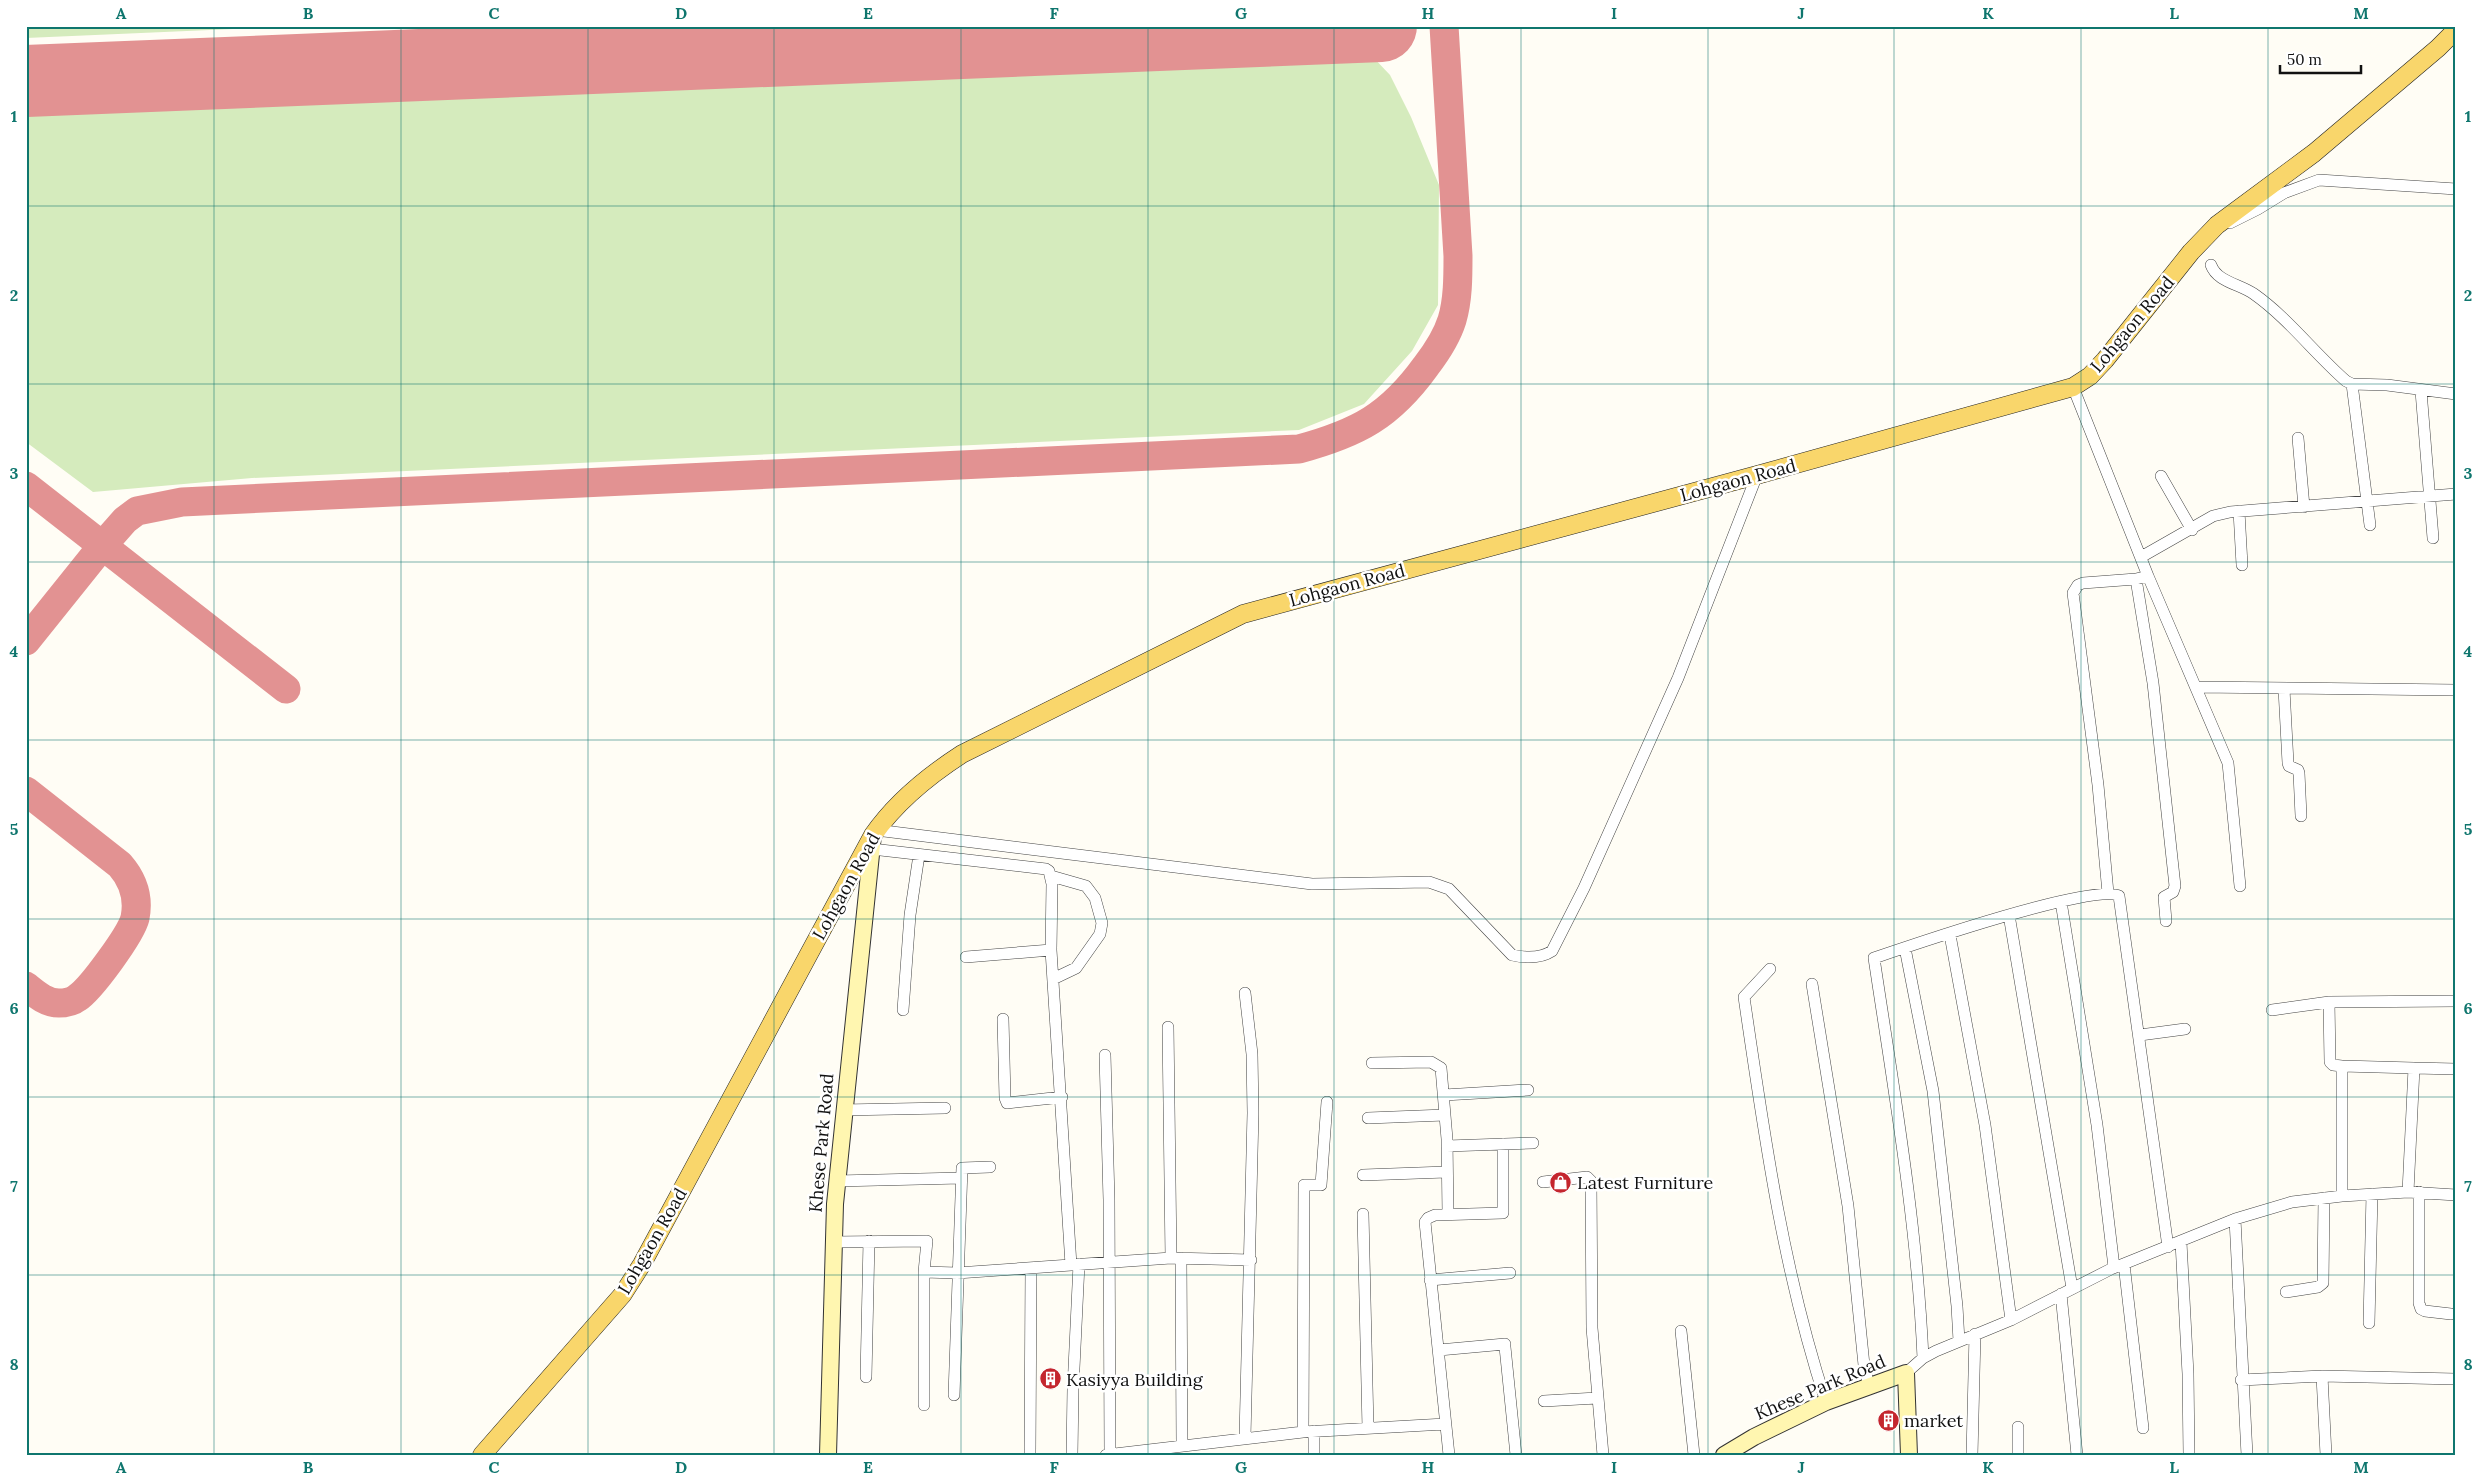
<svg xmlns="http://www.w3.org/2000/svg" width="2482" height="1481" font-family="Lora,serif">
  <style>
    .green { fill: #d5ebbd }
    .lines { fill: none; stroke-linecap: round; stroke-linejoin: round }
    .taxiway { stroke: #e29292; stroke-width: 29 }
    .runway { stroke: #e29292; stroke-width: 72 }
    .street-casing { stroke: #444; stroke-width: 12 }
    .secondary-casing { stroke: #333; stroke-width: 18 }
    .primary-casing { stroke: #222; stroke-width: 19 }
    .street { stroke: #fff; stroke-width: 11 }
    .secondary { stroke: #fff6b0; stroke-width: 16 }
    .primary { stroke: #f9d66b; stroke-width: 18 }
    .grid { fill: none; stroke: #0f766e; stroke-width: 1; stroke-opacity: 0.55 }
    .labels { text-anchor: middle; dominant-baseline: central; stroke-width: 5; stroke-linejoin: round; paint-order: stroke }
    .street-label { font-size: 18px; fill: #111; stroke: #fff }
    .poi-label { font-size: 18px; fill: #111; stroke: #fff; text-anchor: start }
    .neatline { fill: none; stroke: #0f766e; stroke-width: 2 }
    .grid-label { font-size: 16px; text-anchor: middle; font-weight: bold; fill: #0f766e }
  </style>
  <rect width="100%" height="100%" fill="#fffdf5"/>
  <!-- green -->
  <path class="green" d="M26,26h275l-275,12z
    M1371,55l19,20 21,42 28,68 -1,120 -26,46 -48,53 -65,26 -1047,48 -159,14 -67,-50v-330z"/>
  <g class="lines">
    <!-- taxiway -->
    <path class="taxiway" d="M931,26l5,7 17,10
      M1272,31v-5
      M860,47l37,-21
      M26,486l260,203
      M26,641l77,-96 22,-25 12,-9 45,-9 1117,-53c59,-16 91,-33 127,-83 10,-13 21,-30 26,-46 6,-20 6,-43 6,-64l-14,-230
      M26,791l94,74c13,15 19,33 15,53 -4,16 -44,71 -58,80 -5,4 -12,5 -18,5 -13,0 -23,-9 -33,-17"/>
    <!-- runway -->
    <path class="runway" d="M26,81l1355,-55"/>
    <defs>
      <path id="street" d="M2230,223l28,-14 26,-16 35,-13 137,9
        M2211,265c6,17 29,19 43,29 34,24 60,59 92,87l6,3 35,1 69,9
        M2352,384l18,141
        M2073,387l75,189 -12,3 -53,4 -5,2 -5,8 25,192 10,108
        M2421,391l12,147
        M2298,438l6,69
        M2161,476l31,54
        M2239,511l3,54
        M2141,557l72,-41 17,-4 226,-18
        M2148,576l80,187 12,123
        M2136,579l17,104 22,203 -2,6 -9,5 2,24
        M2197,687l259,3
        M2284,689l4,74 1,3 9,4 1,3 2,43
        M876,830l436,54 117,-2 20,7 63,66c14,3 28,4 40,-4l32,-63 94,-210 79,-203
        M872,849l174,20 3,2 3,13 -1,66 20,315
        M1051,876l35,10 9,12 7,25 -2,11 -24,34 -23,11
        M2062,902v6l35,217 17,142
        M2009,915l63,373
        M1950,935l35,190 26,195
        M1905,948l28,143 24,215 2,35
        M966,957l85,-7
        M1770,969l-26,28c20,137 39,274 82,405
        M1812,984l36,222 16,159 5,22
        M1245,993l7,61 1,59 -8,324
        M2329,1002l1,60 3,3 9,1
        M903,1010l7,-95 9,-60
        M2272,1010l57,-8 127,-1
        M1003,1019l2,79 2,5 55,-6
        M1168,1027l3,231
        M2140,1035l45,-6
        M1105,1055l4,145 1,254
        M1372,1063l59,-1 10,6 6,71 1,75
        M1444,1095l84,-5
        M843,1110l102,-2
        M1368,1118l77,-3
        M1447,1146l86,-3
        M1363,1175l83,-3
        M837,1181l124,-3
        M1543,1182l44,-5 4,4 1,147 11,127
        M2408,1192l6,-124 42,1
        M2419,1192v111l2,6 4,2 26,3
        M2342,1196v-130l72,2
        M1363,1214l5,214
        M2235,1219l12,236
        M833,1242l94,-1 -3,31v133
        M2181,1242l7,132 1,81
        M1181,1258l1,187
        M2124,1264l19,164
        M924,1272l33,1 214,-15 80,2
        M1430,1280l80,-7
        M2286,1292l32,-5 5,-4 1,-85
        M2061,1294l16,161
        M2369,1323l3,-129
        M1681,1331l13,124
        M1505,1347l11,108
        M1439,1350l66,-6
        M1923,1358c-6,-135 -29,-267 -49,-400 35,-12 222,-76 245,-62l49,351
        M1906,1373l17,-15 13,-7 75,-31 100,-51 124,-50 57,-17 50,-6 66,-4 48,3
        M2322,1376l4,79
        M866,1377l3,-136
        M2241,1380l81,-4 134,3
        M954,1395l8,-227 28,-1
        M1544,1401l53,-3
        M1303,1432l1,-247h17l6,-83
        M1030,1455l1,-187
        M1072,1455l1,-66 6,-125
        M1106,1455l197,-23 142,-8
        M1314,1455v-24
        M1449,1455l-24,-233 3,-4 7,-3 68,-2v-69
        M1972,1455l3,-121
        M2018,1455v-28"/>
      <path id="secondary" d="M828,1455l7,-251 38,-369
        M1724,1455l30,-18 72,-35 80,-29 3,82"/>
      <path id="primary" d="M482,1455l141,-161 19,-30 231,-429c23,-33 55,-59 89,-81l281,-140 514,-139 316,-88 17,-11 15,-16 86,-108 26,-27 97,-72 124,-105 18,-18"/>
    </defs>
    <!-- street casing -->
    <use href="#street" class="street-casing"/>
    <!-- secondary casing -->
    <use href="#secondary" class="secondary-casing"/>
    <!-- primary casing -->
    <use href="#primary" class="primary-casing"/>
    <!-- street -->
    <use href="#street" class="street"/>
    <!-- secondary -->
    <use href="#secondary" class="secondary"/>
    <!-- primary -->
    <use href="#primary" class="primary"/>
  </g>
  <!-- grid -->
  <path class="grid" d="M214,26v1429M401,26v1429M588,26v1429M774,26v1429M961,26v1429M1148,26v1429M1334,26v1429M1521,26v1429M1708,26v1429M1894,26v1429M2081,26v1429M2268,26v1429M26,206h2430M26,384h2430M26,562h2430M26,740h2430M26,919h2430M26,1097h2430M26,1275h2430"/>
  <!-- icons -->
  <defs>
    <symbol id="shop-disc" viewBox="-11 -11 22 22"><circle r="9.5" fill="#c4262e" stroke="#fff"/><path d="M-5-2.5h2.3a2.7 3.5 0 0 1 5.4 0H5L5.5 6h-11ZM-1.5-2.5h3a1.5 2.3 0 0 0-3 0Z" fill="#fff"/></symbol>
    <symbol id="building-disc" viewBox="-11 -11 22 22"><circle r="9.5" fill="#c4262e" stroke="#fff"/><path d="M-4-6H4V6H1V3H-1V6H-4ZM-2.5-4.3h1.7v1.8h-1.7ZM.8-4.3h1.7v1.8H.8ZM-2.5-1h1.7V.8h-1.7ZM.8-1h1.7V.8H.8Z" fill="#fff"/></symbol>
  </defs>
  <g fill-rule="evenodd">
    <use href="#shop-disc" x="1548" y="1170" width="25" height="25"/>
    <use href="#building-disc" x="1038" y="1366" width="25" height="25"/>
    <use href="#building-disc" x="1876" y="1408" width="25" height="25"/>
  </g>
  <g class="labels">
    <!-- street labels -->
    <g class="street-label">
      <text transform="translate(2132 324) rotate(-50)">Lohgaon Road</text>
      <text transform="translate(1738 480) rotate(-15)">Lohgaon Road</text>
      <text transform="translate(1347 585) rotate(-15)">Lohgaon Road</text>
      <text transform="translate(846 886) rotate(-61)">Lohgaon Road</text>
      <text transform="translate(821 1143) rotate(-85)">Khese Park Road</text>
      <text transform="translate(652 1241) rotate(-60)">Lohgaon Road</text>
      <text transform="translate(1820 1387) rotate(-23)">Khese Park Road</text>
    </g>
    <!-- poi labels -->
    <g class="poi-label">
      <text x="1577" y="1182">Latest Furniture</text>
      <text x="1066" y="1379">Kasiyya Building</text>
      <text x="1904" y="1420">market</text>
    </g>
  </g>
  <!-- border -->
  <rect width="2482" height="1481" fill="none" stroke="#ffffff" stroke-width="55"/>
  <!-- scale -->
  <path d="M2280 65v8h81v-8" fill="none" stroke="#111111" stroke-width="2.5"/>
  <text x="2287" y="65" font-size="15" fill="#111111" stroke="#ffffff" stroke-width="4" paint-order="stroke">50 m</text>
  <rect x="28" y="28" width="2426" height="1426" class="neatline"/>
  <g class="grid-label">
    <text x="121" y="19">A</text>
    <text x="308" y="19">B</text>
    <text x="494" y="19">C</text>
    <text x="681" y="19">D</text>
    <text x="868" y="19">E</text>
    <text x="1054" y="19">F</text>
    <text x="1241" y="19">G</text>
    <text x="1428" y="19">H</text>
    <text x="1614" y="19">I</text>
    <text x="1801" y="19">J</text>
    <text x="1988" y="19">K</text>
    <text x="2174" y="19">L</text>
    <text x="2361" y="19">M</text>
    <text x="14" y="122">1</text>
    <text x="2468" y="122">1</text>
    <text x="14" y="301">2</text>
    <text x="2468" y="301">2</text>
    <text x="14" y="479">3</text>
    <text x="2468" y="479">3</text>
    <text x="14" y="657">4</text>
    <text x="2468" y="657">4</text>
    <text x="14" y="835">5</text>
    <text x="2468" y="835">5</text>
    <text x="14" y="1014">6</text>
    <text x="2468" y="1014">6</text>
    <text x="14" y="1192">7</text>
    <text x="2468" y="1192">7</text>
    <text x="14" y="1370">8</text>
    <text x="2468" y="1370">8</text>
    <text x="121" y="1473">A</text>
    <text x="308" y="1473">B</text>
    <text x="494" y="1473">C</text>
    <text x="681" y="1473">D</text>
    <text x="868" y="1473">E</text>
    <text x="1054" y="1473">F</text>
    <text x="1241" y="1473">G</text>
    <text x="1428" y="1473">H</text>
    <text x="1614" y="1473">I</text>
    <text x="1801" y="1473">J</text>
    <text x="1988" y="1473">K</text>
    <text x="2174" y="1473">L</text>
    <text x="2361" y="1473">M</text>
  </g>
</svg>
